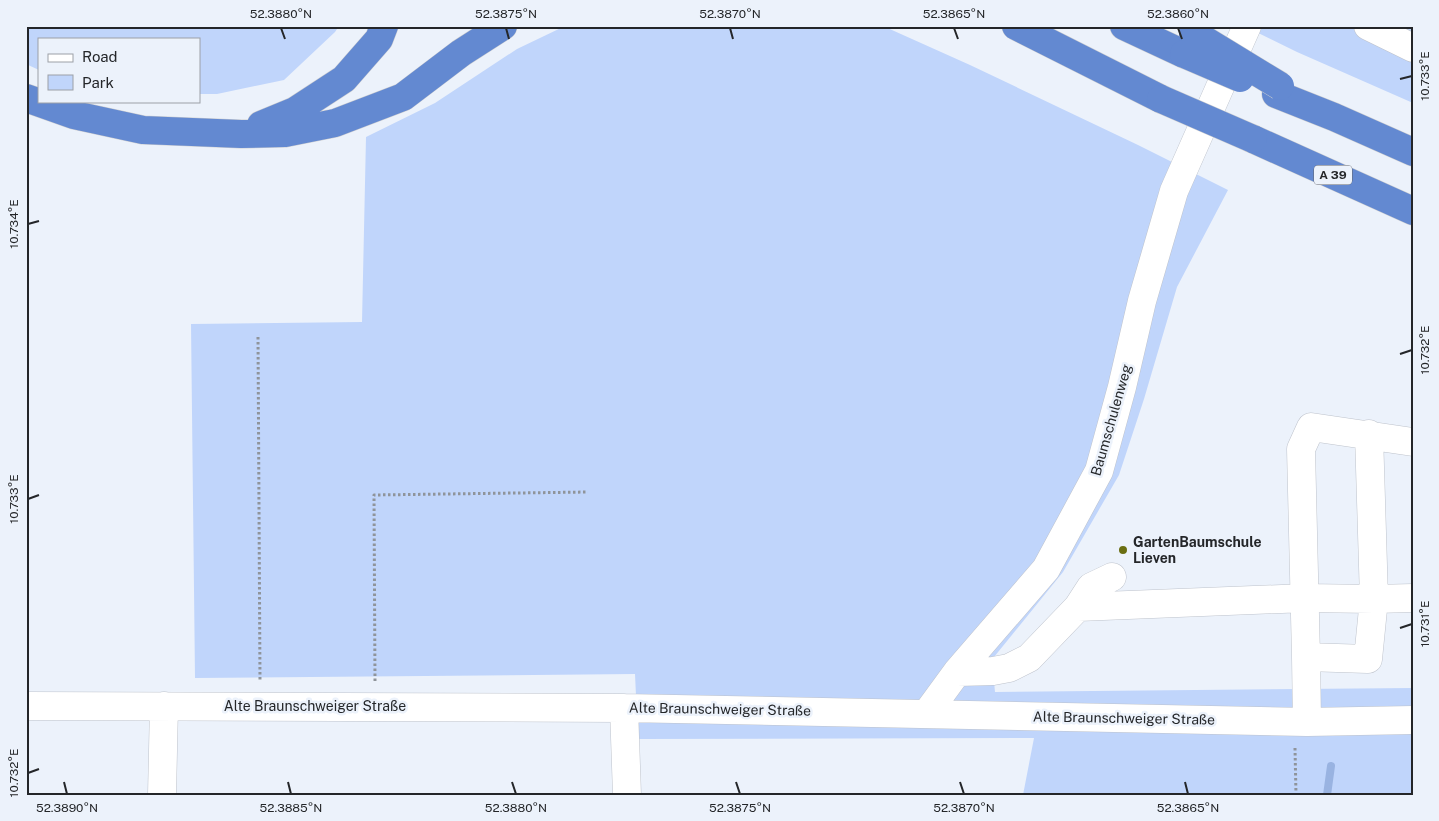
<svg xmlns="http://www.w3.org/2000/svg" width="1439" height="821" font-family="'Public Sans',sans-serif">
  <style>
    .green { fill: #c0d5fb }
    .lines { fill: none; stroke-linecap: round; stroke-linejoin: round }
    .stream { stroke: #99b3e1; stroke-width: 8 }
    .minor-casing { stroke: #bec3cc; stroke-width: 29 }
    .highway-casing { stroke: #cfcfd0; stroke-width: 29 }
    .path { stroke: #8f949a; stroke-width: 3; stroke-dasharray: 2.5 2.5; stroke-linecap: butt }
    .minor { stroke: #fff; stroke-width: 28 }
    .highway { stroke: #6389d1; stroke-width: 28 }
    .highway-bridge-casing { stroke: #cfcfd0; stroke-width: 29; stroke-linecap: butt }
    .highway-bridge { stroke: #6389d1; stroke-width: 28 }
    .ticks { fill: none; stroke: #242629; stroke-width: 2 }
    .poi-dot { fill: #6a6e12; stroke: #ecf2fb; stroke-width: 2 }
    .labels { text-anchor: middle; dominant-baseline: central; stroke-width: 5; stroke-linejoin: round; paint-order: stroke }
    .shield { fill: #ecf2fb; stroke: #606368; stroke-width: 1 }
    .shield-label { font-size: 12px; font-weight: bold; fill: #242629 }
    .street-label { font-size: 14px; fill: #242629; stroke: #ecf2fb }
    .poi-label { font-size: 14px; font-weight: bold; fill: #242629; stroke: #ecf2fb; text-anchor: start }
    .neatline { fill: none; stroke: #242629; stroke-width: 2 }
    .ticks-label { font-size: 12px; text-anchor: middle; fill: #242629 }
  </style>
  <rect width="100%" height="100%" fill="#ecf2fb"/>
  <!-- green -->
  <path class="green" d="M26,26h313l-4,6 -51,48 -67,14h-18v-55h-160v31l-13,-6z
    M565,26h318l87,39 168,80 90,45 -51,97 -33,112 -25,76 -56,97 -69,85 -1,14 2,21 418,-4v107h-390l11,-57 -396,1 -3,-65 -440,4 -4,-354 171,-2 4,-185 69,-34 82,-54z
    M1244,26h169v77l-116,-51z"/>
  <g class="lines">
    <!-- stream -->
    <path class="stream" d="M1327,795l4,-29"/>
    <defs>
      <path id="minor" d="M1368,26l45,22
        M1078,607l227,-9 69,1 39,-1
        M1306,657l-5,-208 10,-22 102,15
        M957,672l36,-1 16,-3 20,-10 49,-51 13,-20 21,-10
        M26,706l598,2 683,14 106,-2
        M624,708l3,87
        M927,713l30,-41 89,-103 53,-98 23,-84 20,-86 32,-110 73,-165
        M1307,722l-1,-65 62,2 6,-60 -5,-165
        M162,795l2,-89"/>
      <path id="highway" d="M1016,26l145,73
        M1124,26l60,28
        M1276,94l58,23 79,35
        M26,98l48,17 69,15 98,4 44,-1 50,-10 68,-26 58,-44 42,-27
        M261,125l34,-14 49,-32 35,-40 5,-13
        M1253,139l160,72"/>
    </defs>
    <!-- minor casing -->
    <use href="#minor" class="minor-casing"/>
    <!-- highway casing -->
    <use href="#highway" class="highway-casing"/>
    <!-- path -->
    <path class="path" d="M258,337l2,344
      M375,681l-1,-186 214,-3
      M1295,748l1,47"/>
    <!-- minor -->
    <use href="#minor" class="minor"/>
    <!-- highway -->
    <use href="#highway" class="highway"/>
    <defs>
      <path id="highway-bridge" d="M1193,33l87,53
        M1184,54l56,24
        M1161,99l92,40"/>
    </defs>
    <!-- highway-bridge casing -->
    <use href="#highway-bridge" class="highway-bridge-casing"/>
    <!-- highway-bridge -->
    <use href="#highway-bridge" class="highway-bridge"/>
  </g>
  <!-- ticks -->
  <path class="ticks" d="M281,28l4,11M506,28l3,11M730,28l3,11M954,28l4,11M1178,28l4,11M1400,79l12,-3M28,224l11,-3M1400,354l12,-4M28,499l11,-4M1400,628l12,-4M28,773l11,-4M64,782l3,12M288,782l3,12M512,782l4,12M736,782l4,12M960,782l4,12M1185,782l3,12"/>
  <!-- markers -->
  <circle class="poi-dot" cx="1123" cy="550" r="5"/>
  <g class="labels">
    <!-- shield labels -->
    <rect class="shield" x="1314" y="165.5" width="38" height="19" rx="4"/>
    <g class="shield-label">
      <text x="1333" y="175">A 39</text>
    </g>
    <!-- street labels -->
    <g class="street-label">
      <text transform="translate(1111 420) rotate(-74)">Baumschulenweg</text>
      <text x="315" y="706">Alte Braunschweiger Straße</text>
      <text transform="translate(720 709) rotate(1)">Alte Braunschweiger Straße</text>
      <text transform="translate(1124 718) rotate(1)">Alte Braunschweiger Straße</text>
    </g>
    <!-- poi labels -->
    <g class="poi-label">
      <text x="1133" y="542">GartenBaumschule<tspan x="1133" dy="16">Lieven</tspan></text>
    </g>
  </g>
  <!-- border -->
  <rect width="1439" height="821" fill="none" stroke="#ecf2fb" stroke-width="55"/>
  <!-- legend -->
  <rect x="38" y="38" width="162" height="65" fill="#ecf2fb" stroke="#9ca0a7"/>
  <rect x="48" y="54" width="25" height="8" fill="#ffffff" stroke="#9ca0a7"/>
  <text x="82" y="62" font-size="15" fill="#242629">Road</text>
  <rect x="48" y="75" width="25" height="15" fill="#c0d5fb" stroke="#9ca0a7"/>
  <text x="82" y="88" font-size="15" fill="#242629">Park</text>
  <rect x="28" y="28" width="1384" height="766" class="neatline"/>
  <g class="ticks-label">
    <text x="281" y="18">52.3880°N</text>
    <text x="506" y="18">52.3875°N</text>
    <text x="730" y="18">52.3870°N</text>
    <text x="954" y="18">52.3865°N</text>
    <text x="1178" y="18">52.3860°N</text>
    <text transform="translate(1425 76) rotate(-90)" y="4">10.733°E</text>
    <text transform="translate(14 224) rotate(-90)" y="4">10.734°E</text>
    <text transform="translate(1425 350) rotate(-90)" y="4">10.732°E</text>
    <text transform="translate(14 499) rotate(-90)" y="4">10.733°E</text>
    <text transform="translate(1425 624) rotate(-90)" y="4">10.731°E</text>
    <text transform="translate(14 773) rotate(-90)" y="4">10.732°E</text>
    <text x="67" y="812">52.3890°N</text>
    <text x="291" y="812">52.3885°N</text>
    <text x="516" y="812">52.3880°N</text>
    <text x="740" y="812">52.3875°N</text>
    <text x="964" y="812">52.3870°N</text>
    <text x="1188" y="812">52.3865°N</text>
  </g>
</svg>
